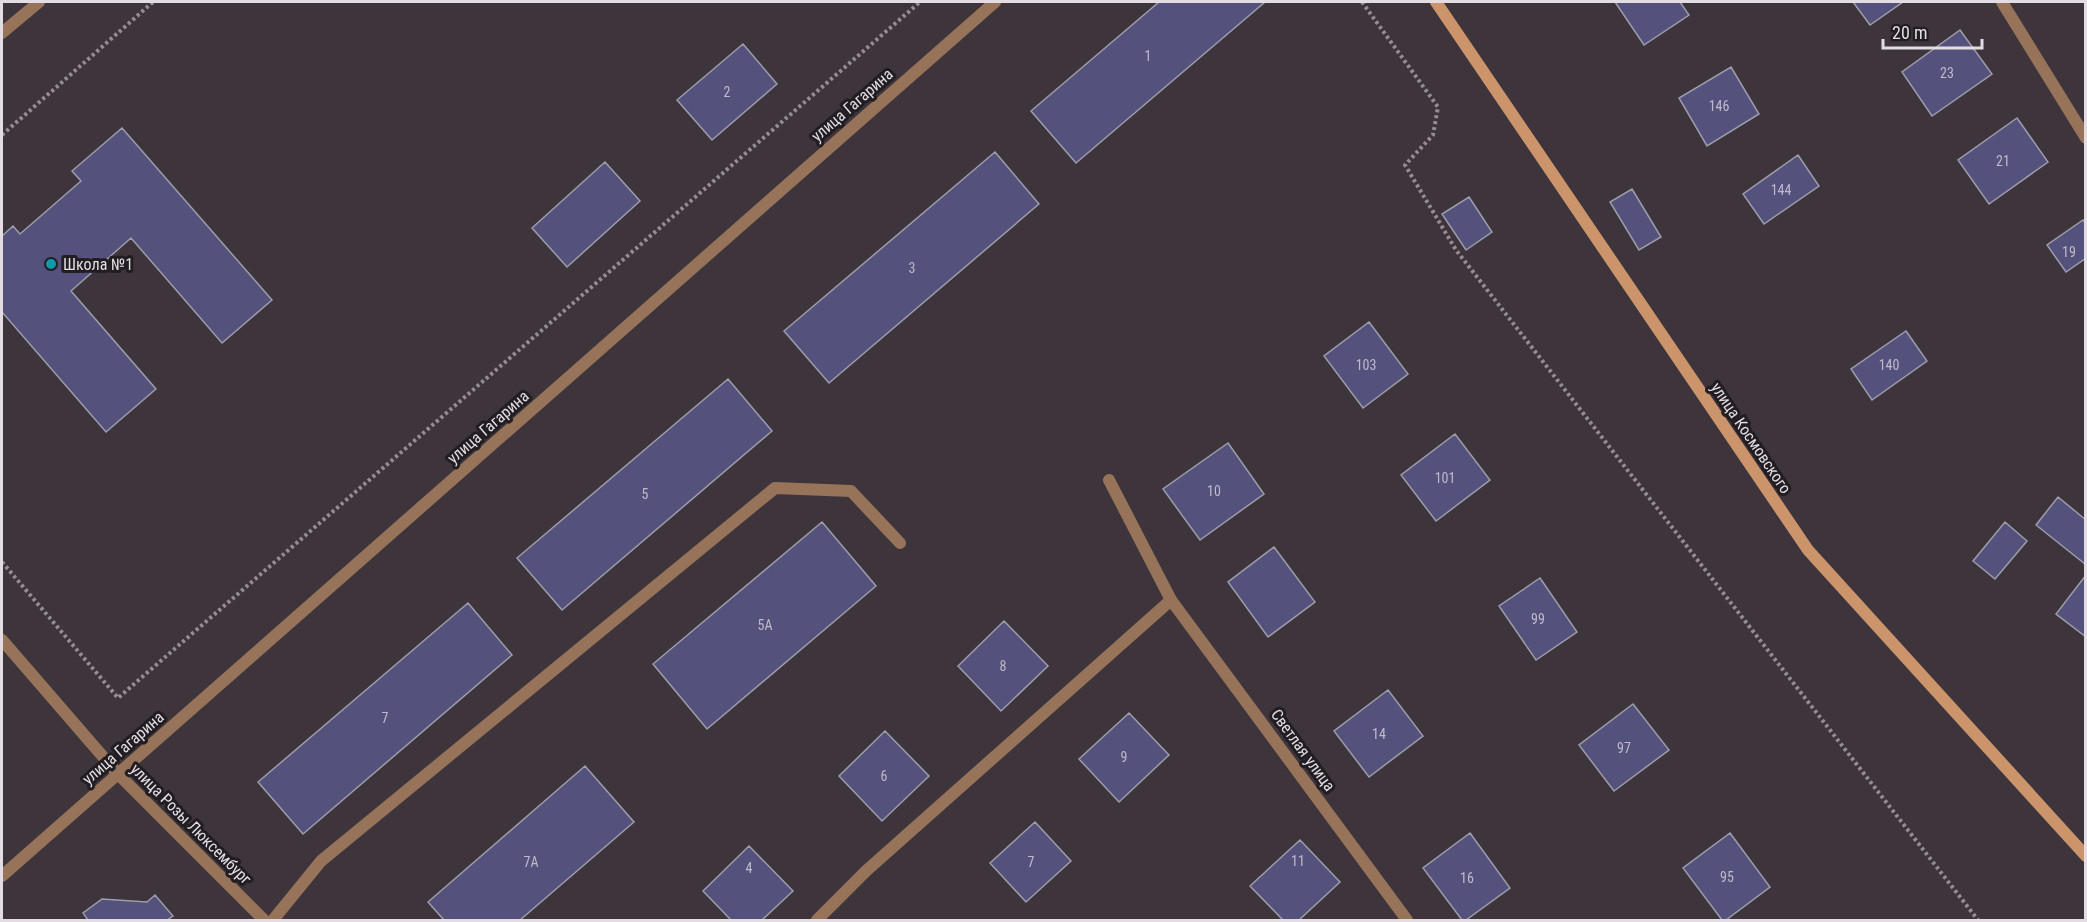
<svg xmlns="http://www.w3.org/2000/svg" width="2087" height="922" font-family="'Roboto Condensed',sans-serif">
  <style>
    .building { fill: #54527d; stroke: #9d9daa; stroke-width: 1.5 }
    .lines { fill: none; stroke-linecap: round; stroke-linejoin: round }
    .path { stroke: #948d94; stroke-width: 4; stroke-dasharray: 3 3; stroke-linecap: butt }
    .service { stroke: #977359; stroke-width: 12 }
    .minor { stroke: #977359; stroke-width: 12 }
    .tertiary { stroke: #977359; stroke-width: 12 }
    .secondary { stroke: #cc946a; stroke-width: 12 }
    .culture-dot { fill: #0f9aa8; stroke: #211d21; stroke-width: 2 }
    .labels { text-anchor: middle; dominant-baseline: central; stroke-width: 6; stroke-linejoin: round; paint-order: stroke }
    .number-label { font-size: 14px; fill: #bfbaca }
    .street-label { font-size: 16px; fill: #e3dde3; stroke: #211d21 }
    .poi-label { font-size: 16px; fill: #e3dde3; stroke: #211d21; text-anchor: start }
  </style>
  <rect width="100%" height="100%" fill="#3d343c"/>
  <!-- building -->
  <path class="building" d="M1159,2h106l-189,161 -45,-52z
    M1615,2h65l9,13 -45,30z
    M1853,2h50l-33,23z
    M1960,30l32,44 -60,42 -30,-44z
    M743,44l34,40 -65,56 -35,-40z
    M1731,67l28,47 -52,32 -28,-48z
    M2017,118l31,44 -59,42 -31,-44z
    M122,128l150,172 -50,43 -91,-105 -60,53 85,98 -50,43 -104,-120v-76l11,-10 7,8 61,-53 -9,-10z
    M995,152l44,52 -210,179 -45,-52z
    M1798,155l21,31 -55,38 -21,-30z
    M605,162l35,39 -73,66 -35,-39z
    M1632,189l29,48 -22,13 -29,-48z
    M1469,197l23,35 -26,18 -24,-36z
    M2083,220l3,4v34l-20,14 -19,-27z
    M1369,322l39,52 -45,34 -39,-52z
    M1906,331l21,30 -55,39 -21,-31z
    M728,379l44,52 -210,179 -45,-52z
    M1455,434l35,46 -54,41 -35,-46z
    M1228,443l36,51 -64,46 -37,-51z
    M2058,497l28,23 -1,44 -49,-39z
    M822,522l54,64 -169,143 -54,-65z
    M2005,522l22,19 -32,38 -22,-18z
    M1274,547l41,55 -47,35 -40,-55z
    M2086,575v62l-30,-23z
    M1540,578l37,54 -41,28 -37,-54z
    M468,603l44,52 -209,179 -45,-52z
    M1004,621l44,45 -47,45 -43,-45z
    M1388,690l35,46 -54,41 -35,-46z
    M1633,704l36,46 -55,41 -35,-46z
    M1129,713l40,42 -50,47 -40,-43z
    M885,731l44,45 -47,45 -43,-45z
    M585,766l49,56 -114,98h-76l-16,-18z
    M1035,822l36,39 -45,41 -36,-39z
    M1470,833l40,55 -44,32h-4l-39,-52z
    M1730,833l40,54 -44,33h-4l-39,-52z
    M1300,840l40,42 -41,38h-16l-33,-34z
    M749,846l44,45 -31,29h-31l-28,-29z
    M155,895l18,21 -6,4h-79l-5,-7 19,-14 45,3z"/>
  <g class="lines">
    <!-- path -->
    <path class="path" d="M1362,2l76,105 -5,28 -28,30 51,85 522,670
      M2,135l151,-133
      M2,562l116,136 802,-696"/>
    <!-- service -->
    <path class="service" d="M1109,480l62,120
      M273,920l48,-59 454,-373 76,3 49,52"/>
    <!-- minor -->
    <path class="minor" d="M2002,2l84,136
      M2,33l37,-31
      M2,640l116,134 146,146
      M817,920l49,-49 305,-271 236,320"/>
    <!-- tertiary -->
    <path class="tertiary" d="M2,876l993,-874"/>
    <!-- secondary -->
    <path class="secondary" d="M1436,2l372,548 278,306"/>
  </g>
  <!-- markers -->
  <circle class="culture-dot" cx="51" cy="264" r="6"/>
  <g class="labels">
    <!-- number labels -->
    <g class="number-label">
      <text x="1148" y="56">1</text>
      <text x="1947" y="73">23</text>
      <text x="727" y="92">2</text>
      <text x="1719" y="106">146</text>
      <text x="2003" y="161">21</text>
      <text x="1781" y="190">144</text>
      <text x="2069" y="252">19</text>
      <text x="912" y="268">3</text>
      <text x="1366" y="365">103</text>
      <text x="1889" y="365">140</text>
      <text x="1445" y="478">101</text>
      <text x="1214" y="491">10</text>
      <text x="645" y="494">5</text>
      <text x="1538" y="619">99</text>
      <text x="765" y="625">5А</text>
      <text x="1003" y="666">8</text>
      <text x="385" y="718">7</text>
      <text x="1379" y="734">14</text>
      <text x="1624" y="748">97</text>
      <text x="1124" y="757">9</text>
      <text x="884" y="776">6</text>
      <text x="1298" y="861">11</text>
      <text x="531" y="862">7А</text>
      <text x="1031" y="862">7</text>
      <text x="749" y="868">4</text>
      <text x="1727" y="877">95</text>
      <text x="1467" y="878">16</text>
    </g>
    <!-- street labels -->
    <g class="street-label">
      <text transform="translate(852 105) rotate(-41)">улица Гагарина</text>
      <text transform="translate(488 427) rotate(-41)">улица Гагарина</text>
      <text transform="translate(1751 438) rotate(56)">улица Космовского</text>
      <text transform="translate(123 748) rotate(-41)">улица Гагарина</text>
      <text transform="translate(1303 750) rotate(54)">Светлая улица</text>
      <text transform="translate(191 824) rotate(45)">улица Розы Люксембург</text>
    </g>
    <!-- poi labels -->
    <g class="poi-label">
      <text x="63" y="264">Школа №1</text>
    </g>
  </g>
  <!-- border -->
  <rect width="2087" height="922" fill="none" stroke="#e3dde3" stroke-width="6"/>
  <!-- scale -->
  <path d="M1883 39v9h99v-9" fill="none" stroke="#e3dde3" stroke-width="3"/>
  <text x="1892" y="39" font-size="18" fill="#e3dde3" stroke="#211d21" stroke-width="4.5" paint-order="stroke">20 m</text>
</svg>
